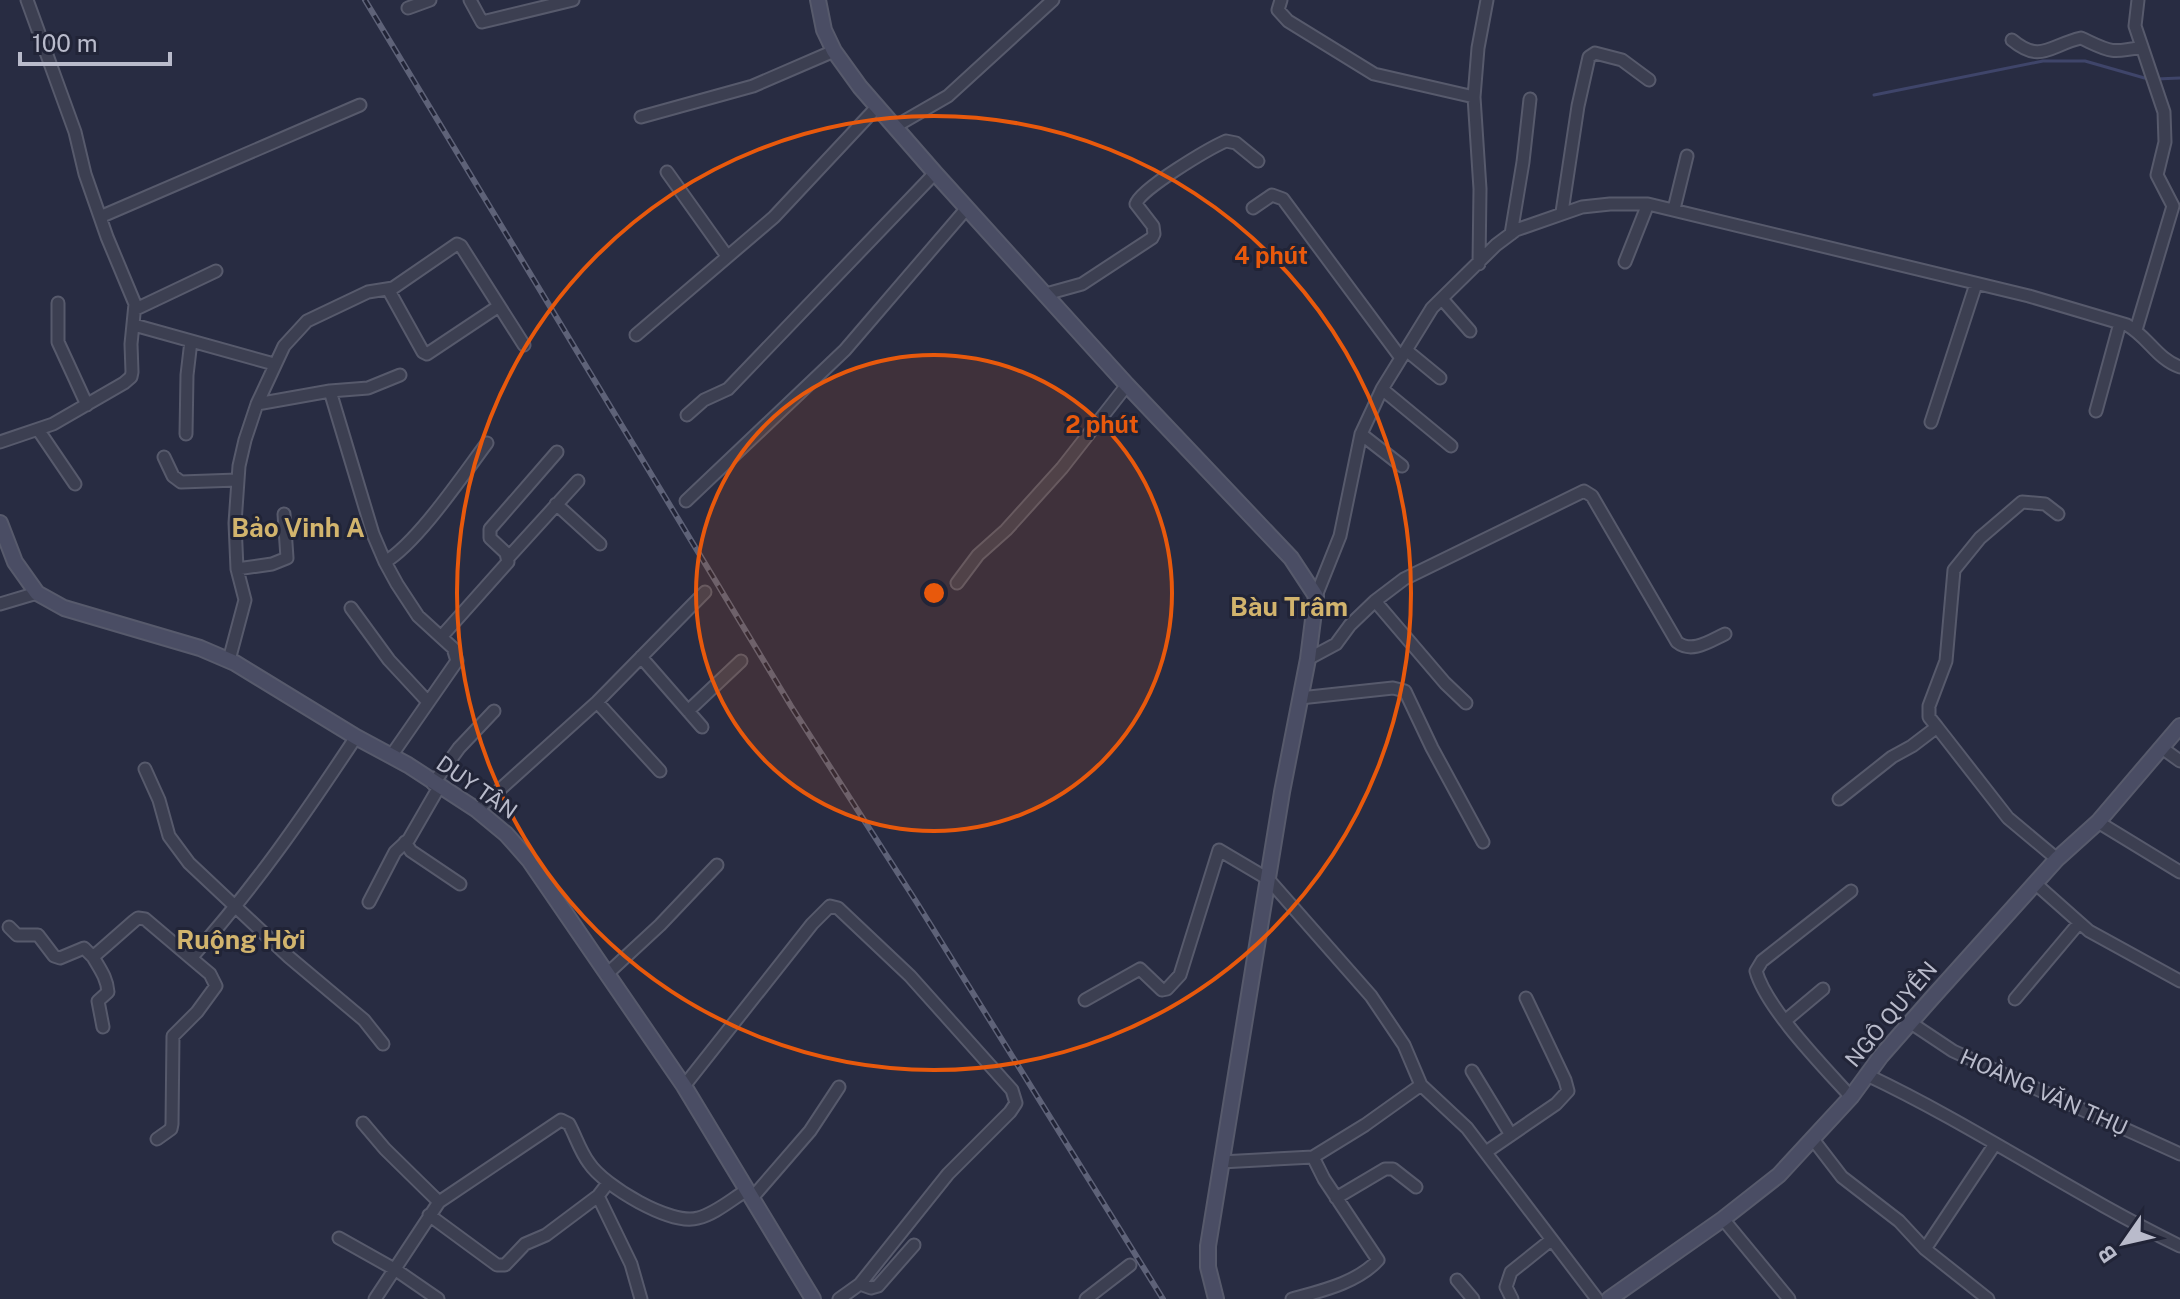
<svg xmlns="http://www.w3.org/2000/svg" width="2180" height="1299" font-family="'Public Sans',sans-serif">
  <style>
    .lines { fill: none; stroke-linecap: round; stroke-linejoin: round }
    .stream { stroke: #3f456a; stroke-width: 3 }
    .street-casing { stroke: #575a6c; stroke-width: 15 }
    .secondary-casing { stroke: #575a6c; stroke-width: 18 }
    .street { stroke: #3c3f51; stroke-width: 11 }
    .secondary { stroke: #4a4d64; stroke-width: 14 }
    .rail-casing { stroke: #5e6278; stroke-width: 6 }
    .rail { stroke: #212437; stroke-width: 3; stroke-dasharray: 9; stroke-linecap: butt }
    .ring { fill: none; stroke: #e8590c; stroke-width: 4 }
    .labels { text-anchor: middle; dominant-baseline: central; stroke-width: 6; stroke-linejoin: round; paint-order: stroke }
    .street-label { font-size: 22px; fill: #b9bbcb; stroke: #212437 }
    .quarter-label { font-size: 26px; font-weight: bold; fill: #d2b46d; stroke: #212437 }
    .centre { fill: #e8590c; stroke: #212437; stroke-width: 4 }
    .ring-label { font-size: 24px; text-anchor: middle; font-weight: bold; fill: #e8590c; stroke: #212437; stroke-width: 6; stroke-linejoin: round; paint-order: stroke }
  </style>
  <rect width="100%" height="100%" fill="#282c42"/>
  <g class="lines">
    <!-- stream -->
    <path class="stream" d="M2156,79l24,-1
      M1874,95l169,-34h42l63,18"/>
    <defs>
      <path id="street" d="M470,0l12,22 91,-22
        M1281,0l-3,10 10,11 86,53 100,23
        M408,8l22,-8
        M2012,40c29,24 38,5 69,-2 28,13 29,16 60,9
        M641,117l112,-31 81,-35
        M896,126l52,-30 105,-96
        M667,172l60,84
        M1253,208l19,-13 11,4 118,159
        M1674,209l13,-53
        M1562,212l16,-106 11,-49 6,-4 27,7 27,20
        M100,217l260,-112
        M1511,234l12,-72 7,-63
        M1625,262l23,-58
        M1479,264l1,-75 -6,-92 4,-49 9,-48
        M388,289l35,63 4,2 72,-48
        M1046,294l36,-10 70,-46 2,-4 -1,-8 -17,-22c4,-15 74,-56 90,-63l10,2 22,18
        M1442,299l28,32
        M58,303v39l29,63
        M136,309l80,-38
        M134,325l140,39
        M2136,330l37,-124 -16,-31 8,-33 -1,-30 -29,-86 3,-26
        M636,335l138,-118 103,-110
        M1406,350l34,28
        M1382,389l69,57
        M330,391l38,-3 32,-13
        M257,404l73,-13 43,143 12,28 12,22 21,32 35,32 4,13 -66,95
        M2096,411l24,-88
        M687,415l17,-15 24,-11 207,-216
        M1931,422l45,-138
        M39,431l36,53
        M186,434l1,-59 4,-34
        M1361,434l41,32
        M0,442l53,-18 71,-41 7,-6 1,-5 -1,-28 4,-40 -28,-67 -22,-63 -10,-42 -48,-132
        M164,457l9,19 8,6 56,-2
        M686,501l159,-151 122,-142
        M556,504l44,40
        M508,558l70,-77
        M385,562c33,-20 78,-87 102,-119
        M237,569l35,-5 15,-6 -3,-44
        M957,583l21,-28 28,-25 56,-62 65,-83
        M1316,596l24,-60 21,-102 21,-45 50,-81 64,-63 20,-15 66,-23 28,-3h38l381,92 98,29c21,12 30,34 53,42
        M1375,601l70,82 21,20
        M0,604l37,-11
        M351,608l38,52 39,42
        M442,636l66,-74 -2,-9 -16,-15v-9l67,-77
        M641,657l61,70
        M1308,659l28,-15 14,-19 25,-24 29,-22 180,-88 8,5 85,146c15,12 33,-1 48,-8
        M229,660l16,-60 -8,-31 -2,-46 4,-57 6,-26 12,-36 27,-58 23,-25 61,-29 25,-4 64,-44 4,2 63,99
        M1300,698l93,-10 12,3 27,57 51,94
        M597,702l63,69
        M688,711l53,-50
        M1937,727l71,91 49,41
        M2162,748l18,13
        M145,769l14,31 10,36 20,27 100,94 75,63 19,24
        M433,784l26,-36 35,-37
        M1839,799l53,-42 20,-11 25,-19 -8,-10v-11l17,-45 8,-91 26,-32 42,-36 23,2 13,10
        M477,810l120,-108 108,-110
        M2098,822l82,50
        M405,842l6,9 49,33
        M2036,884l53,47 91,50
        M369,902l26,-50 14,-13 30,-52
        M9,927l8,8h21l16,21 6,2 24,-10 9,9
        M607,974l53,-49 57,-60
        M2015,999l64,-76
        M1085,1000l55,-31 22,21 5,-1 13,-14 39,-125 49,29 103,117 33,49 17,40 46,43 130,171
        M1786,1020l37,-31
        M1911,1023l42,28 227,103
        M103,1027l-5,-26 10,-9c-1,-14 -8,-23 -15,-35l41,-36 4,-3 7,1 46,39
        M1472,1071l39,64
        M1867,1075c108,51 206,119 313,171
        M684,1086l128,-162 18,-18 8,2 72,68 102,114 4,13 -6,9 -62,62 -88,110 -21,15
        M1851,1097c-27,-30 -85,-89 -95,-126l6,-10 89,-70
        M363,1123l22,26 54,53
        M1812,1138l30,39 57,44 26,28 63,50
        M157,1139l14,-10 1,-5 1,-88 24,-24 19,-26 -6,-12 -19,-16c64,-71 112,-141 165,-221
        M1486,1152l70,-48 12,-13 -3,-11 -39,-82
        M1221,1162l92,-5 52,-32 56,-40
        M598,1196l33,68 10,35
        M752,1198l58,-67 29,-44
        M1336,1198l49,-29h8l23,18
        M429,1215l68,50h8l20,-21 21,-9 52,-39 10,-13
        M1723,1219l66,80
        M339,1238l57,32 42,29
        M1925,1249l70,-105
        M1457,1280l16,19
        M860,1284l11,4 7,-2 36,-41
        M375,1299l64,-97 122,-82 8,4c7,13 11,27 20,39 15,23 82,63 109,55 17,-4 34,-19 49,-28
        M1086,1299l44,-34
        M1292,1299c29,-8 65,-16 86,-39l-54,-81 -11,-22
        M1512,1299l-6,-12 5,-15 40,-32"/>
      <path id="secondary" d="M818,0l6,30 10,21 26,36 75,86 192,212 164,173 25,38 -8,63 -26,133 -74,454v21l8,32
        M0,523l15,39 22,31 27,15 136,40 35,15 121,74 52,28 69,45 29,24 23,26 155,226 129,213
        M1609,1299l114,-80 56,-44 72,-78 30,-41 51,-58 125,-139 41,-37 82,-96"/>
    </defs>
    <!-- street casing -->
    <use href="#street" class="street-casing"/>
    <!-- secondary casing -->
    <use href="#secondary" class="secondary-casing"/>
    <!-- street -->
    <use href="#street" class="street"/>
    <!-- secondary -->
    <use href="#secondary" class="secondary"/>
    <defs>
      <path id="rail" d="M365,0l426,706 126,197 246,396"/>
    </defs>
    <!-- rail casing -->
    <use href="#rail" class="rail-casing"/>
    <!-- rail -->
    <use href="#rail" class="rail"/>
  </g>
  <!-- distance rings -->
  <circle cx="934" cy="593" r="238" fill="#e8590c" fill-opacity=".12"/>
  <g class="ring">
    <circle cx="934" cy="593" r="238"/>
    <circle cx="934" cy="593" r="477"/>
  </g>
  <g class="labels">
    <!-- street labels -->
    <g class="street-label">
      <text transform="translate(477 787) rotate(35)">DUY TÂN</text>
      <text transform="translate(1891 1014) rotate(-50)">NGÔ QUYỀN</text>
      <text transform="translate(2044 1092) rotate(24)">HOÀNG VĂN THỤ</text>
    </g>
    <!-- quarter labels -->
    <g class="quarter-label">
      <text x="298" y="527">Bảo Vinh A</text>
      <text x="1289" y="606">Bàu Trâm</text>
      <text x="241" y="939">Ruộng Hời</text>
    </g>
  </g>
  <circle cx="934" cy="593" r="12" class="centre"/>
  <g class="ring-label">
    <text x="1271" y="264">4 phút</text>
    <text x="1102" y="433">2 phút</text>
  </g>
  <!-- north arrow -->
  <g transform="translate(2124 1243) rotate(236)" stroke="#212437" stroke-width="6" paint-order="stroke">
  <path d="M0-6L14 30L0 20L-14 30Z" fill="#b9bbcb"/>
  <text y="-12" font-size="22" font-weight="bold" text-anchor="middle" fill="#b9bbcb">B</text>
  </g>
  <!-- scale -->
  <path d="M20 52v12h150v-12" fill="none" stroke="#b9bbcb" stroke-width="4"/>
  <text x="32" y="52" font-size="24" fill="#b9bbcb" stroke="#212437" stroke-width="6" paint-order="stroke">100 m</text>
</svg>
